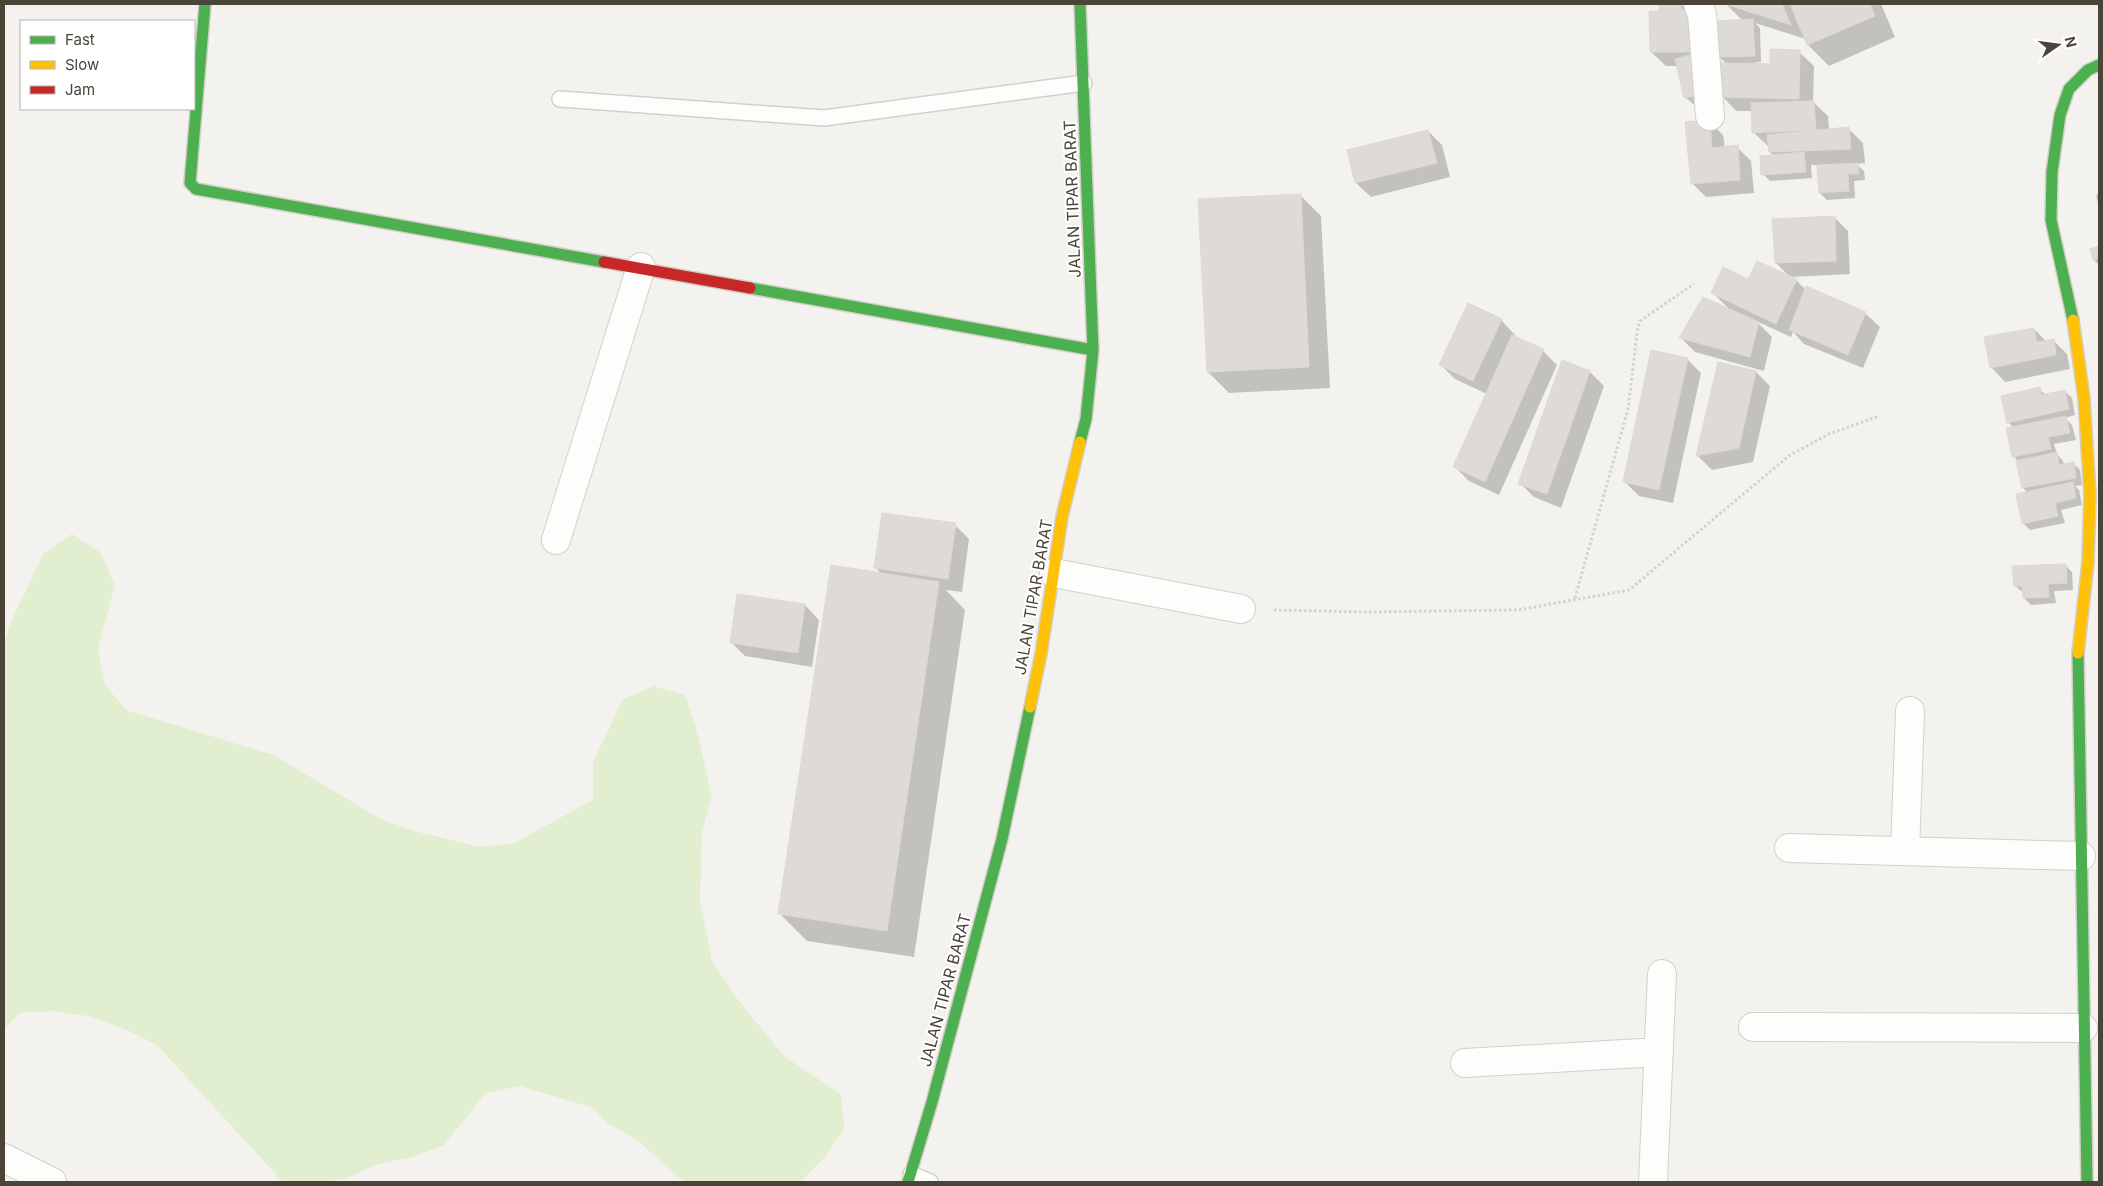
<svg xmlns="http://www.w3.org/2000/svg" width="2103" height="1186" font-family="Inter,sans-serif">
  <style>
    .green { fill: #e1eecf }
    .shadow { fill: #0003 }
    .building { fill: #dedbd6; stroke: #dcd9d4 }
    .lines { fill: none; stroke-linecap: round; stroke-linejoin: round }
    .lane-casing { stroke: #d2d0cb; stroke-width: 18 }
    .street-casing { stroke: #d2d0cb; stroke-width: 30 }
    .fast-casing { stroke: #d3cfc5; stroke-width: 14 }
    .slow-casing { stroke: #d3cfc5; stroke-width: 14 }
    .jam-casing { stroke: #d3cfc5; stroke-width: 14 }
    .path { stroke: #d3d2cc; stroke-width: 3; stroke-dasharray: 2.5 2.5; stroke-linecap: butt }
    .lane { stroke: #fdfdfc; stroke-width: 15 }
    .street { stroke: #fdfdfc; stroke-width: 28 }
    .fast { stroke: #4caf50; stroke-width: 11 }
    .slow { stroke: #ffc107; stroke-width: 11 }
    .jam { stroke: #c62828; stroke-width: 11 }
    .labels { text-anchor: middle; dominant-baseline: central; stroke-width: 4; stroke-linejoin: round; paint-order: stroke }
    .street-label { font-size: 16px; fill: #4b4439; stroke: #fff }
  </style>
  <rect width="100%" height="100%" fill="#f4f2ee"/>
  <!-- green -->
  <path class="green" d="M72,534l28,18 15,33 -17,64 7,36 21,25 147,45 108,64 33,12 65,16 33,-3 81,-44v-38l30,-63 31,-13 31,9 11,33 16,68 -10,36 -2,67 12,62 23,35 50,61 56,37 3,35 -20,29 -24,24h-116l-47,-42 -30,-17 -14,-15 -73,-22 -34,7 -43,53 -31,11 -34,7 -30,14 -21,4 -45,-1 -125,-136 -35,-17 -34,-12 -36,-5 -33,2 -15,17v-384l8,-27 32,-66z"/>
  <!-- shadow -->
  <path class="shadow" d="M1661,4h20l7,7 21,90 -16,3 -7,-6 -8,-32h-12l-15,-14z
    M1726,4h155l14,33 -66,29 -21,-21 -2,-6 -51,-16 5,5 1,34 -10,1v2h20l28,-13 15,14 -1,36 15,14 1,14 19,-2 15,15 2,20 -9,1 8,7 1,9 -11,1 1,17 -28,2 -7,-7 -2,-28h-7l1,13 -42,3 -7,-7 11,-18 -4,-4 -1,-5 -16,-15 -1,-21h-16l-14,-15 5,-32 -8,-7 29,-36 -8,-3z
    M1709,121l14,14 2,13 12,-1 14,14 3,32 -48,4 -14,-14z
    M1428,131l14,14 8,32 -79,20 -15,-14 -8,-32z
    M2099,194v14l-3,-13z
    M1300,195l21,21 9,172 -101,5 -21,-21z
    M1834,217l14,14 2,43 -60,3 -14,-14z
    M2099,247v18l-5,-5 -3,-10z
    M1749,280h47l10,10 59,23 15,14 -17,41 -59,-24 -11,-12 -2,5 -35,-16 16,16 -8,34 -69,-19 -14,-14 49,-28 -18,-18z
    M1501,320l14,15 -1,2 29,14 14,14 -58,130 -30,-14 -14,-14 32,-73 -32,-15 -14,-14z
    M2034,329l12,12 7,-1 14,14 3,15 -65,13 -14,-15z
    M1687,359l14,14 -28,130 -34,-7 -15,-15z
    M1719,363l37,9 14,14 -17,76 -41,8 -14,-14z
    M1590,372l14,14 -43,122 -27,-11 -14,-14z
    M2039,389l7,6 19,-4 7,7 3,17 -10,3 7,7 4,15 -22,4 3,10 6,7 1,4 9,-2 7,7 2,15 -7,1 4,4 3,15 -21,5 4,13 -35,7 -7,-7 5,-30 -5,-5 -6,-28 -4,-4 1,-28 -6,-6z
    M955,525l14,14 -7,53 -16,-2 19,20 -51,347 -107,-16 -27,-27 102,-340 -7,-7z
    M2065,565l7,7 1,18 -19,1 2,12 -25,2 -7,-7v-5l-9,-7z
    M805,605l14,15 -7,47 -67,-11 -14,-14z"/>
  <!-- building -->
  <path class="building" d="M1659,4h22v6h10v42h-41l-1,-41h10z
    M1725,4h57l9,21z
    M1790,4h80l5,12 -68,29z
    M1753,19l2,37 -37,1 -2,-36z
    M1770,49l30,1 -1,49 -79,-2 1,-34 49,1z
    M1694,54l9,40 -19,4 -9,-39z
    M1814,101l2,29 -64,3 -1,-30z
    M1710,120l2,28 26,-3 2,35 -49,4 -6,-62z
    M1849,127l2,22 -82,3 -2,-17z
    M1428,130l9,33 -82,20 -8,-33z
    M1804,152l2,20 -45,3 -1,-19z
    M1858,163l1,11h-11l1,17 -30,2 -2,-28z
    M1301,194l8,173 -102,5 -9,-173z
    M1835,216l1,45 -61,2 -3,-44z
    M2099,246v12l-6,2 -3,-11z
    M1757,261l40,18 -21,45 -65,-31 12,-26 25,12z
    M1806,286l60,26 -18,43 -59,-25z
    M1703,297l56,25 -9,35 -71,-19z
    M1468,303l34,16 -29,62 -34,-16z
    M2034,328l3,14 17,-3 2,16 -66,13 -6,-31z
    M1512,335l32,14 -59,133 -32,-15z
    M1651,350l37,8 -29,132 -36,-8z
    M1562,360l28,11 -43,123 -29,-10z
    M1718,362l38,9 -17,77 -43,8z
    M2040,387l1,8 24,-5 4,19 -62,14 -6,-27z
    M2066,416l4,17 -22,4 3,12 -39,8 -6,-29z
    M2057,452l2,13 15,-3 2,16 -54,10 -6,-27z
    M2073,482l3,16 -21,5 3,13 -36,8 -6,-30z
    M882,513l74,10 -8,56 -74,-11z
    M2066,564l1,19 -19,1 1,13 -26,1 -1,-12h-8l-2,-20z
    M831,565l108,17 -52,349 -109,-17z
    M737,594l68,10 -7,49 -68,-10z"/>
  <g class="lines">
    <defs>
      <path id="lane" d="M560,99l264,19 260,-35
        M911,1174l19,8"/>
      <path id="street" d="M1698,4l4,10 8,102
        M556,540l85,-273
        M1054,573l187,36
        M1789,848l292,8
        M1905,851l5,-140
        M1753,1027l330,1
        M1465,1063l194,-11
        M4,1158l48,24
        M1653,1182l9,-208"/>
      <path id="fast" d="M205,4l-15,179 6,6 408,73
        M1080,4l13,346 -7,69 -6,23
        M750,288l343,62
        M2073,320l-22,-100 1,-48 8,-57 9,-26 19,-19 11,-5
        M2078,653l9,529
        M908,1182l24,-80 70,-263 28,-132"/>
      <path id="slow" d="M2073,320l11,78 6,97 -2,67 -10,91
        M1030,707l11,-53 21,-137 18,-75"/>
      <path id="jam" d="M604,262l146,26"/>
    </defs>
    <!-- lane casing -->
    <use href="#lane" class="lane-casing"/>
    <!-- street casing -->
    <use href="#street" class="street-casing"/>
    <!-- fast casing -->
    <use href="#fast" class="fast-casing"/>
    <!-- slow casing -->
    <use href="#slow" class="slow-casing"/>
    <!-- jam casing -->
    <use href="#jam" class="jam-casing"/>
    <!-- path -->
    <path class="path" d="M1575,598l53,-189 10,-83 2,-5 54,-37
      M1274,610l93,2 151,-2 111,-20 161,-135 39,-21 50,-18"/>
    <!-- lane -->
    <use href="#lane" class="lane"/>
    <!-- street -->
    <use href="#street" class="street"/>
    <!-- fast -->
    <use href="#fast" class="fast"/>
    <!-- slow -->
    <use href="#slow" class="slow"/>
    <!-- jam -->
    <use href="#jam" class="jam"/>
  </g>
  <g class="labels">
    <!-- street labels -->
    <g class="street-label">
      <text transform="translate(1072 199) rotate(-92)">JALAN TIPAR BARAT</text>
      <text transform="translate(1033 597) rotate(-80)">JALAN TIPAR BARAT</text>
      <text transform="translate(945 990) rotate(-75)">JALAN TIPAR BARAT</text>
    </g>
  </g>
  <!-- border -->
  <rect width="2103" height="1186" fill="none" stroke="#4b4439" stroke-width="10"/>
  <!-- legend -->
  <rect x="20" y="20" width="175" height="90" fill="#ffffff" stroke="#b7b4b0"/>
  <rect x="30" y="36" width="25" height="8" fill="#4caf50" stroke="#b7b4b0"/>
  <text x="65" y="45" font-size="15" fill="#4b4439">Fast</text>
  <rect x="30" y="61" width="25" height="8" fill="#ffc107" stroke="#b7b4b0"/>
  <text x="65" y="70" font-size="15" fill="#4b4439">Slow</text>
  <rect x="30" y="86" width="25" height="8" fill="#c62828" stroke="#b7b4b0"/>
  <text x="65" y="95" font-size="15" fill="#4b4439">Jam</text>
  <!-- north arrow -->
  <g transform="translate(2058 45) rotate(76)" stroke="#ffffff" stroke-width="4" paint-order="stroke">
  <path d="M0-4L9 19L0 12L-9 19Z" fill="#4b4439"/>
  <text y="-8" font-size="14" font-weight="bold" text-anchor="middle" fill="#4b4439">N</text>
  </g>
</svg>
